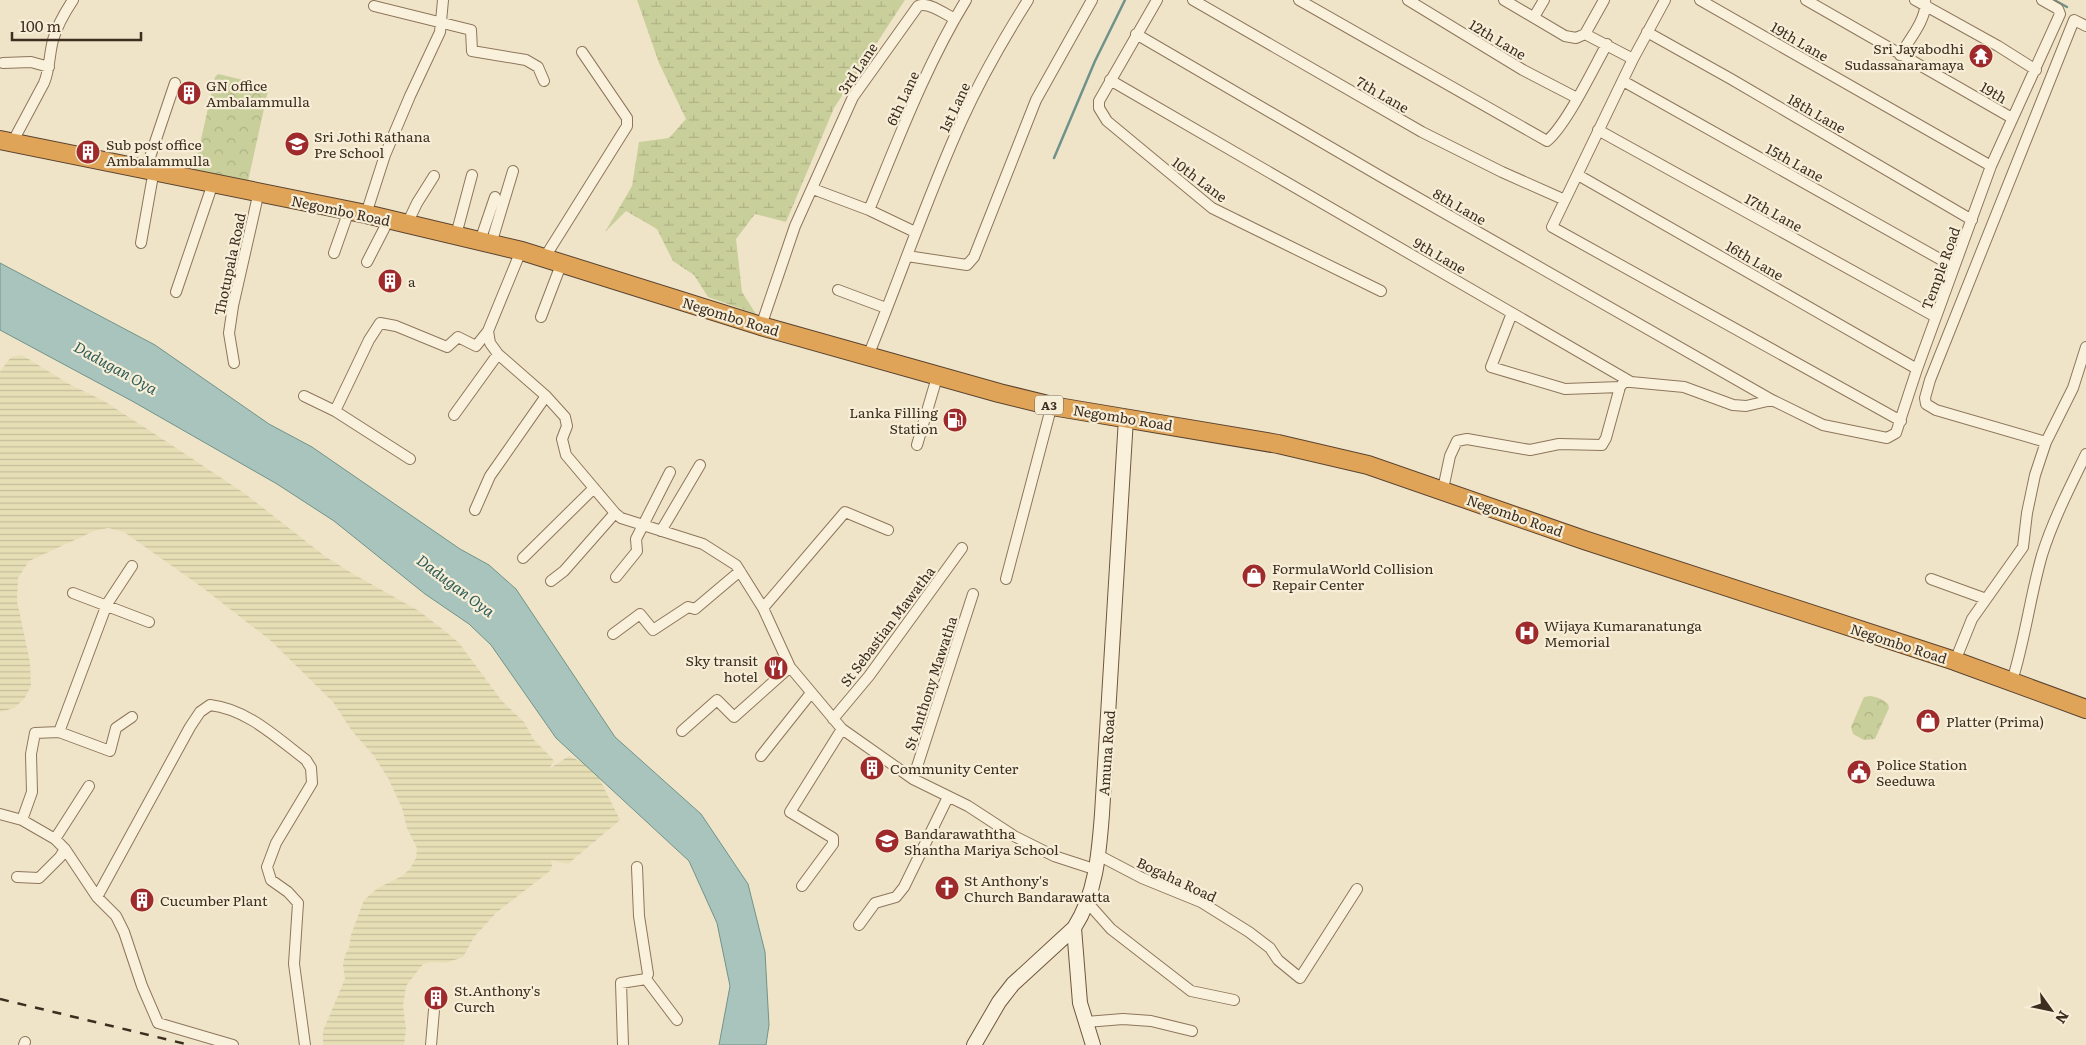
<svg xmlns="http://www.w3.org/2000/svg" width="2086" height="1045" font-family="Literata,serif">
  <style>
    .farmland { fill: url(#farmland-rules) }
    .wetland { fill: url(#wetland-marsh) }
    .park { fill: url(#park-crowns) }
    .water { fill: #a9c4bc; stroke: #6f938a }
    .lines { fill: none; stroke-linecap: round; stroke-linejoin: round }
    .stream { stroke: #6f938a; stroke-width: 2.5 }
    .street-casing { stroke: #8d765c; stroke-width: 12 }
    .secondary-casing { stroke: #6f573f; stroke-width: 16 }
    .highway-casing { stroke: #5b4430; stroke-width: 20 }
    .street { stroke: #faf1dc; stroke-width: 10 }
    .secondary { stroke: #faf1dc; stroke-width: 14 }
    .highway { stroke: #e0a458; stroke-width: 18 }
    .rail { stroke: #3d2e20; stroke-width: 2.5; stroke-dasharray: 9 9; stroke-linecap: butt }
    .labels { text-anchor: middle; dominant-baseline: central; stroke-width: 4.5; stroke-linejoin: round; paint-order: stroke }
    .shield { fill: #f7eed8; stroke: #756857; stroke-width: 1 }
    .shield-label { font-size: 12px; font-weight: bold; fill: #3d2e20 }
    .street-label { font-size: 14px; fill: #3d2e20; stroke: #f7eed8 }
    .poi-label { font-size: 14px; fill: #3d2e20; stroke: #f7eed8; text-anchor: start }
    .water-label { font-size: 15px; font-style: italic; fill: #2f5d5a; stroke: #f7eed8 }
  </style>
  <defs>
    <pattern id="farmland-rules" width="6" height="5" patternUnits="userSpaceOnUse" patternTransform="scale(1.25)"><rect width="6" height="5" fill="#e6deb5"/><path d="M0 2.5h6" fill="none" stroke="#c6bf9b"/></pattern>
    <pattern id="wetland-marsh" width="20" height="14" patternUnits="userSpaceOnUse" patternTransform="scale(1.25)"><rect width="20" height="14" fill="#c9cf9b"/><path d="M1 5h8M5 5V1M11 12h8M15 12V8" fill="none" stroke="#aeb285"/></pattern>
    <pattern id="park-crowns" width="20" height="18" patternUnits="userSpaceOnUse" patternTransform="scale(1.25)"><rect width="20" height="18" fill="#c9cf9b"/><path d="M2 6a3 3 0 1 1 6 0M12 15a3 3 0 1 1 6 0" fill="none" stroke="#aeb285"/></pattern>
  </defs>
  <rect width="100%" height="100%" fill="#f0e4c8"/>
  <!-- farmland -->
  <path class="farmland" d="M22,355l47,29 35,17 57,37 83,55 82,64 29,18 64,36 26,20 14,12 43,58 22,21 10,18 14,14 6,7 -5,8 20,-13 25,12 26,52 -52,44 -17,-4 1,6 -2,5 -53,41 -23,25 -11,20 -17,6 -14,-1 -9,2 -17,22 -3,20 3,23 -2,16h-81v-14l22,-52 -2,-14 2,-10 4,-7 2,-13 13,-35 14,-12 24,-12 8,-7 6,-11 1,-10 -10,-20 -5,-20 -14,-30 -14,-22 -22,-25 -19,-29 -63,-62 -67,-52 -79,-56 -16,-4 -14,3 -65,30 -11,17 -1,23 13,61 1,24 -7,13 -10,9 -14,4v-340l11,-15z"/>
  <!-- wetland -->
  <path class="wetland" d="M637,0h268l-71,108 -48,114 -31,-8 -19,25 6,53 14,22 -48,-17 -14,-22 -21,-14 -16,-32 -31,-18 -21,21 27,-46 7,-44 30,-4 17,-19 -27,-56z"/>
  <!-- park -->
  <path class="park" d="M218,74l51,12 -22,100 -54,-11 22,-98z
    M1870,696c8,1 12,3 18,8l1,4 -14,31 -11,1 -11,-6 -2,-7 13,-30z"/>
  <!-- water -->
  <path class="water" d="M0,263l155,82 114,79 43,23 148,102 29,16 27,24 99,148 86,77 47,70 17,68 4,73 -3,20h-47l11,-59 -13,-63 -28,-62 -133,-123 -65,-93 -22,-21 -44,-30 -91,-73 -57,-37 -145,-83 -132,-71z"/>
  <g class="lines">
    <!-- stream -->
    <path class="stream" d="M2054,0l13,7
      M1054,158l41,-97 30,-61"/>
    <defs>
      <path id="street" d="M1157,0l-58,101v7l8,13 105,87 169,83
        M1193,0l229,132 80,40 63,28
        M1299,0l248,141c20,-17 46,-72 60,-97
        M1408,0l115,70 54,28
        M1504,0l61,36 11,2 9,-4 48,25
        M1665,0l-32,59 -81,168 349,194
        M1700,0l291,166
        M1806,0l206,118
        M1915,0l83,46 38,24
        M374,6l97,24 1,21 54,9 12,7 6,14
        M1534,17l10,-17
        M1647,32l84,47 241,141
        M1136,34l249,145 387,221 51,25 64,13 9,-5 21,-64 74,-203 69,-152 -2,-5 -16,-9
        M1585,34l19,-34
        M1900,55c9,-15 28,-37 25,-55
        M3,63l28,-1 18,5
        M1110,80l521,302 53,5 49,18 13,1 26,-6
        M1623,81l331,186
        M1598,130l338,187
        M12,143l32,-60c6,-14 5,-28 9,-43 4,-14 12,-28 20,-40
        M146,169l29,-86
        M1578,175l339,194
        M813,189l56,21 46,22
        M869,210c29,-70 57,-145 97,-210
        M366,214l19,-59 25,-59 30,-64 3,-32
        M407,224l10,-21 17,-27
        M456,235l16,-60
        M480,241l15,-44
        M141,243l11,-62
        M491,244l22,-73
        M334,253l12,-34
        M907,256l60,9 7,-8 62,-157 56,-100
        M545,257l82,-131v-8l-45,-66
        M518,258l-30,73 2,12 8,11 48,42 19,21 2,9 -5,13 4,16 49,58 6,5 82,26 33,21 27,43 27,59 52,62 71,50 55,27 46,30 40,20 43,14
        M367,262l18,-35
        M838,290l48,18
        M176,292l34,-100
        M1512,313l-21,54 74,22 55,-2
        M541,317l18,-47
        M761,326l34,-100 58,-129 65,-91c10,-5 27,8 37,13
        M868,356c32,-78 59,-159 94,-236 19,-42 42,-82 66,-120
        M234,363l-5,-30 4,-27 24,-106
        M304,396l31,15 34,-71 11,-17 16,3 51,21 11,-10 18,9 12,-15
        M335,411l75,48
        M454,415l44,-61
        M2046,442l-110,-32 -10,-6 -1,-6 5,-18 144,-360 12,6
        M917,445l18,-61
        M1443,489l7,-33 7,-15 10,-2 63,11 29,-6 43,1 4,-7 14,-51 4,-5h7
        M475,510l15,-34 56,-80
        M661,531l39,-66
        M523,558l71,-70
        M616,577l21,-26 -1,-12 34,-67
        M1006,579l44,-167
        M1931,579l55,20
        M551,581l13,-10 51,-58
        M73,593l76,29
        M763,608l82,-96 43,18
        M613,634l27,-20 13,16 35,-23 7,2 45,-38
        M1955,661l17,-42 51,-72 4,-34 8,-38 11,-33 27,-54 13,-41
        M2012,681c13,-41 18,-84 30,-126 11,-35 28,-68 44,-101
        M833,719l36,-43 93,-128
        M682,731l35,-31 17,17 56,-50
        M59,732l51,19 6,-23 16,-11
        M761,756l50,-63
        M913,779l60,-185
        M0,814l22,6 33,19 10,10 32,48 19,19 8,16 18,54 16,37 75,22
        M22,820l10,-28 -1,-38 4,-21 24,-1 48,-128 25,-38
        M55,839l34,-53
        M1098,855l44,23 59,24 48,30 21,16 8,12 22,18 57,-89
        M17,877l22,1 21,-21 5,-8
        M802,886l31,-42v-6l-43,-26 52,-83
        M97,897l93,-170 10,-15 10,-7c37,4 67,33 96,55l5,8 1,15 -36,60 -9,24 4,13 17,12 10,11 -4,61 11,81
        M1087,902l24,27 80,62 43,9
        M859,925l16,-22 21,-6 8,-10 44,-90
        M646,979l31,41
        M1086,1022l37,-3 28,2 41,10
        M24,1045l1,-3
        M431,1045l3,-35
        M623,1045l-2,-62 25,-4 2,-5 -9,-58 -2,-49"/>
      <path id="secondary" d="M1074,928l6,75 13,42
        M974,1045l25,-43 14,-18 61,-56c22,-34 25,-75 28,-114l24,-396"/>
      <path id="highway" d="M0,140l366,74 156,37 239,75 238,67 53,13 226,38 90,21 216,75 371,121 131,48"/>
    </defs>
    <!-- street casing -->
    <use href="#street" class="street-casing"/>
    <!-- secondary casing -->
    <use href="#secondary" class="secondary-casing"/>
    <!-- highway casing -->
    <use href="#highway" class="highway-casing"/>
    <!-- street -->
    <use href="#street" class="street"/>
    <!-- secondary -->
    <use href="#secondary" class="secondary"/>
    <!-- highway -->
    <use href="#highway" class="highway"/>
    <!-- rail -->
    <path class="rail" d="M0,999l190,46"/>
  </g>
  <!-- icons -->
  <defs>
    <symbol id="temple-disc" viewBox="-11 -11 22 22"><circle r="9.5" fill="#9e2a2b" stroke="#f7eed8"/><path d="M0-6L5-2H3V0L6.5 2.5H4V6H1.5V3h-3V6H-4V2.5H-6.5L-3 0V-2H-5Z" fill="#fff"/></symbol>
    <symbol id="building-disc" viewBox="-11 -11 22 22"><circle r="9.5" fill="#9e2a2b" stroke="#f7eed8"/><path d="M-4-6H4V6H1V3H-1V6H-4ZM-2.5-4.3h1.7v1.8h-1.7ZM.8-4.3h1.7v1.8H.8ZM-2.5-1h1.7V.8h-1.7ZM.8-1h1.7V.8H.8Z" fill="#fff"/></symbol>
    <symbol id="school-disc" viewBox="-11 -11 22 22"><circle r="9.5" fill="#9e2a2b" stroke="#f7eed8"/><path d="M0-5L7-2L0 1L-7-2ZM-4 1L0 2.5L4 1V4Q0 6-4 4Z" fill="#fff"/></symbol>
    <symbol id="fuel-disc" viewBox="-11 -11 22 22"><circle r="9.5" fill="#9e2a2b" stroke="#f7eed8"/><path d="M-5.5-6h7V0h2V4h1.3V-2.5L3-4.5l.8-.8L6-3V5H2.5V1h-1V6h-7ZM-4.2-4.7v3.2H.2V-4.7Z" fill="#fff"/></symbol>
    <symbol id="shop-disc" viewBox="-11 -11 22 22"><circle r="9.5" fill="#9e2a2b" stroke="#f7eed8"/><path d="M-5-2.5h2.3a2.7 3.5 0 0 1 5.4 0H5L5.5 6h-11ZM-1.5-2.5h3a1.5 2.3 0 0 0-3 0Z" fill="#fff"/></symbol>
    <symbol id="hospital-disc" viewBox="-11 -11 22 22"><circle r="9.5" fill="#9e2a2b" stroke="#f7eed8"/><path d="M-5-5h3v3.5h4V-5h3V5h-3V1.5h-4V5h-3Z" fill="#fff"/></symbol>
    <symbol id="restaurant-disc" viewBox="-11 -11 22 22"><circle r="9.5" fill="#9e2a2b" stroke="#f7eed8"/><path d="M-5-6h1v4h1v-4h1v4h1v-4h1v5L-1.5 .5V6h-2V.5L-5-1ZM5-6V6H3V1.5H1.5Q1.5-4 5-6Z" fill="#fff"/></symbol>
    <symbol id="civic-disc" viewBox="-11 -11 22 22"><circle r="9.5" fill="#9e2a2b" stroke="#f7eed8"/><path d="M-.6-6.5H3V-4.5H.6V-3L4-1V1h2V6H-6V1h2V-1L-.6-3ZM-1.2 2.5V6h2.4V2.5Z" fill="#fff"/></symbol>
    <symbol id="church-disc" viewBox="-11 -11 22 22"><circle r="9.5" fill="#9e2a2b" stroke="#f7eed8"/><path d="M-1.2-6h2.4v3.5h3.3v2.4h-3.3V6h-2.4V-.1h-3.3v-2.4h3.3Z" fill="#fff"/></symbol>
  </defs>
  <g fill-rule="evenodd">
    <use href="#temple-disc" x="1967" y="42" width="28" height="28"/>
    <use href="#building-disc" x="175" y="79" width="28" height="28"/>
    <use href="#school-disc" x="283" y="130" width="28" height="28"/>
    <use href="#building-disc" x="74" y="138" width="28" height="28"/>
    <use href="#building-disc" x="376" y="267" width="28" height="28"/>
    <use href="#fuel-disc" x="941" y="406" width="28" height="28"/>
    <use href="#shop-disc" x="1240" y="562" width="28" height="28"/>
    <use href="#hospital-disc" x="1513" y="619" width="28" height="28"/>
    <use href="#restaurant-disc" x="762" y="654" width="28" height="28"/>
    <use href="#shop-disc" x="1914" y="707" width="28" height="28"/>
    <use href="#building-disc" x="858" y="754" width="28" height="28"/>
    <use href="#civic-disc" x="1845" y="758" width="28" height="28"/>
    <use href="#school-disc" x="873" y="827" width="28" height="28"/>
    <use href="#church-disc" x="933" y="874" width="28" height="28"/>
    <use href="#building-disc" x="128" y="886" width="28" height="28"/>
    <use href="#building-disc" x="422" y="984" width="28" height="28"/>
  </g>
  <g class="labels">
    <!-- shield labels -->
    <rect class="shield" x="1035" y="395.5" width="28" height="19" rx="4"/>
    <g class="shield-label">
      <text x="1049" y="405">A3</text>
    </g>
    <!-- street labels -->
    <g class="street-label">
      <text transform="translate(1498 39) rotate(31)">12th Lane</text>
      <text transform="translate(1800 41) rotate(30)">19th Lane</text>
      <text transform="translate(857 68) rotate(-56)">3rd Lane</text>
      <text transform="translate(1994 92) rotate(30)">19th</text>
      <text transform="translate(1383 94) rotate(30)">7th Lane</text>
      <text transform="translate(902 98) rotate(-65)">6th Lane</text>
      <text transform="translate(954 107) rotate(-65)">1st Lane</text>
      <text transform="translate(1817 113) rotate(30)">18th Lane</text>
      <text transform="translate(1795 162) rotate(29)">15th Lane</text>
      <text transform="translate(1200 179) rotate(37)">10th Lane</text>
      <text transform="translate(1460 206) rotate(30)">8th Lane</text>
      <text transform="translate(341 210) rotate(12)">Negombo Road</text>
      <text transform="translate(1774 212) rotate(29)">17th Lane</text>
      <text transform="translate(1440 255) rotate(30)">9th Lane</text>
      <text transform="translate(1755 260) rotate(30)">16th Lane</text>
      <text transform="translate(229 264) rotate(-78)">Thotupala Road</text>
      <text transform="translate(1940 268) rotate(-70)">Temple Road</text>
      <text transform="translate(731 316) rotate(17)">Negombo Road</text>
      <text transform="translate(1123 417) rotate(9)">Negombo Road</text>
      <text transform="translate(1515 515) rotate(19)">Negombo Road</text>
      <text transform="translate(887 626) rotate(-53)">St Sebastian Mawatha</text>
      <text transform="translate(1899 643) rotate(18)">Negombo Road</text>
      <text transform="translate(930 683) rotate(-72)">St Anthony Mawatha</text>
      <text transform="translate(1106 753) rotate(-86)">Amuna Road</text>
      <text transform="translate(1177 879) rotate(25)">Bogaha Road</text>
    </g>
    <!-- poi labels -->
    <g class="poi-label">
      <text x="1964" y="48" text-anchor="end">Sri Jayabodhi<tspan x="1964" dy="16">Sudassanaramaya</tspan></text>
      <text x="206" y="85">GN office<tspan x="206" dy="16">Ambalammulla</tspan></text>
      <text x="314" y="136">Sri Jothi Rathana<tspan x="314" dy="16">Pre School</tspan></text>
      <text x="106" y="144">Sub post office<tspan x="106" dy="16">Ambalammulla</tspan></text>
      <text x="408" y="281">a</text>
      <text x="938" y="412" text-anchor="end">Lanka Filling<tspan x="938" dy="16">Station</tspan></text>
      <text x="1272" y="568">FormulaWorld Collision<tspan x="1272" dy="16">Repair Center</tspan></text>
      <text x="1544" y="625">Wijaya Kumaranatunga<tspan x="1544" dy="16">Memorial</tspan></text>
      <text x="758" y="660" text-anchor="end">Sky transit<tspan x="758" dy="16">hotel</tspan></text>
      <text x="1946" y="721">Platter (Prima)</text>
      <text x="1876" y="764">Police Station<tspan x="1876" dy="16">Seeduwa</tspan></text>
      <text x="890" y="768">Community Center</text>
      <text x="904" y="833">Bandarawaththa<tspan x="904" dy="16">Shantha Mariya School</tspan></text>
      <text x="964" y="880">St Anthony's<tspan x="964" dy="16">Church Bandarawatta</tspan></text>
      <text x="160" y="900">Cucumber Plant</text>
      <text x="454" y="990">St.Anthony's<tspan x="454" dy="16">Curch</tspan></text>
    </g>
    <!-- water labels -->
    <g class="water-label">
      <text transform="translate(116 367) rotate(29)">Dadugan Oya</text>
      <text transform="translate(456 585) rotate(37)">Dadugan Oya</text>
    </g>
  </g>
  <!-- north arrow -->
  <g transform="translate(2051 1010) rotate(123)" stroke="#f7eed8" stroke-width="4" paint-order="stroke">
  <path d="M0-4L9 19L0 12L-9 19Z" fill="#3d2e20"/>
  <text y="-8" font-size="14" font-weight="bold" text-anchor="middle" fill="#3d2e20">N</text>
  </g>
  <!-- scale -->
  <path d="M12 32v8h129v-8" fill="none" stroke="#3d2e20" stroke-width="2.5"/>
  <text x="20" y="32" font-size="15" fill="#3d2e20" stroke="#f7eed8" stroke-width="4" paint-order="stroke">100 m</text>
</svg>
